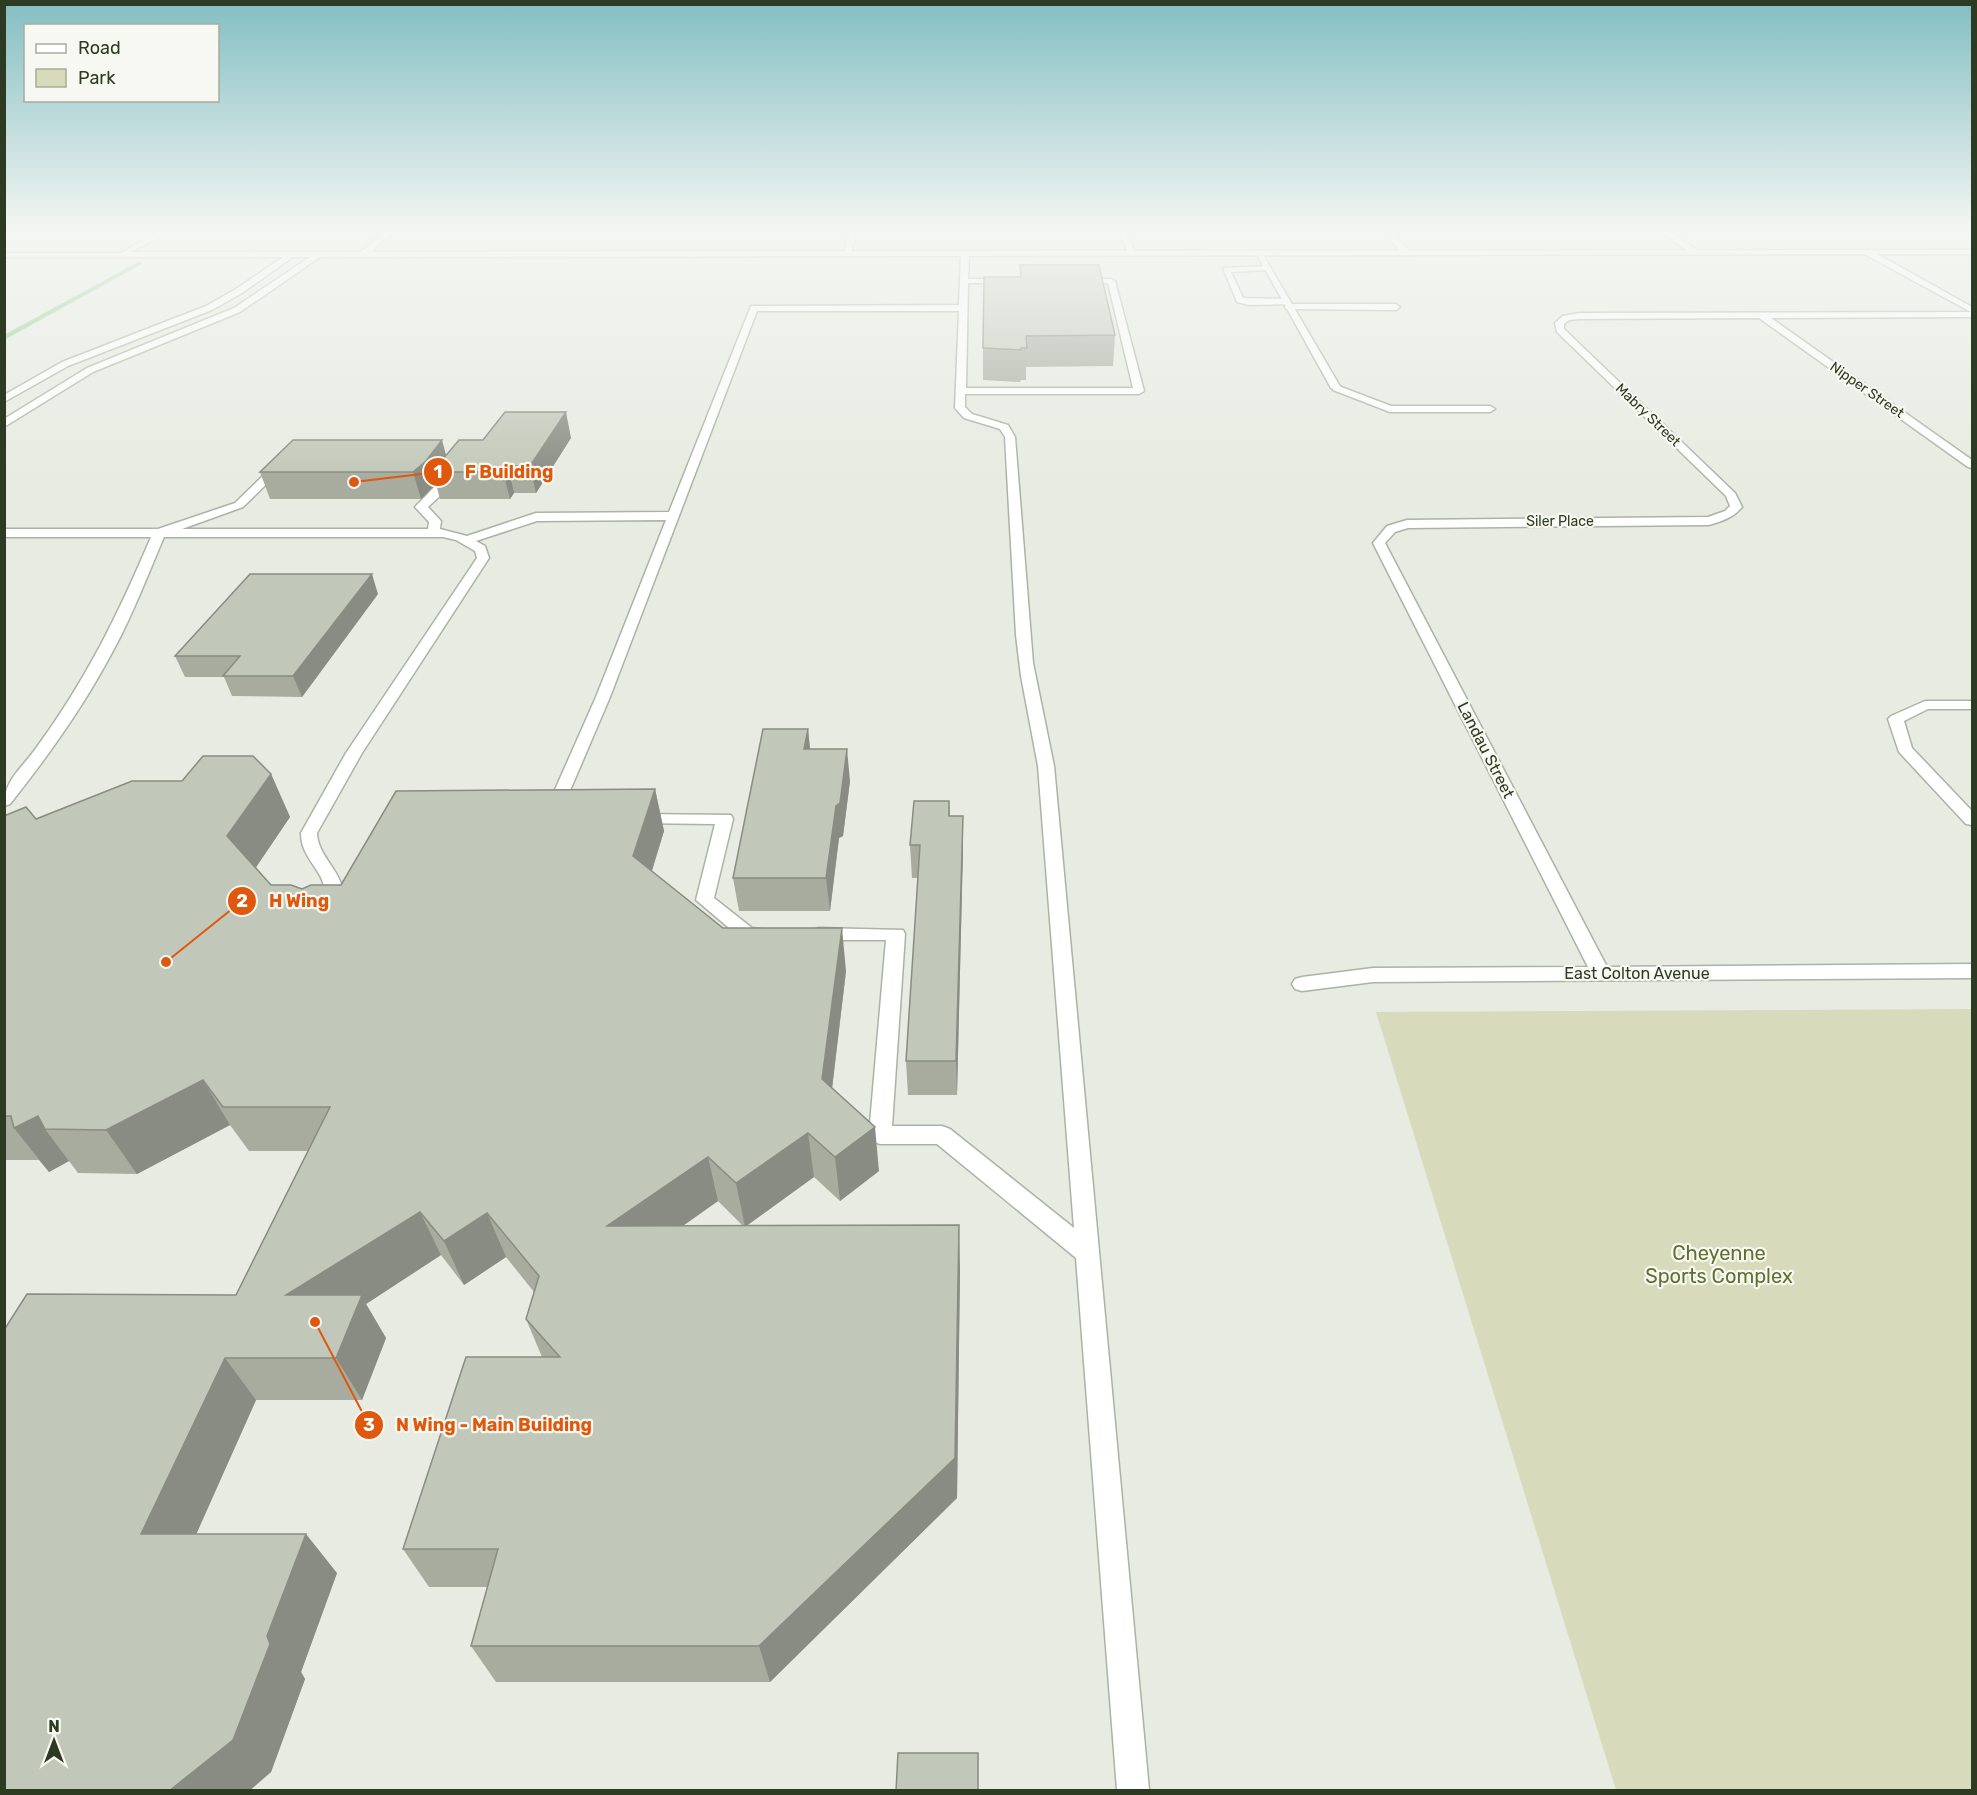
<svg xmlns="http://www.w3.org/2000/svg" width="1977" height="1795" font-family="Rubik,sans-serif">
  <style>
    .green { fill: #d8dbbb }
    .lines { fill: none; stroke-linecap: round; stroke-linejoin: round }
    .stream { fill: #8cce8b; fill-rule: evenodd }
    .lane-casing { stroke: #abb3a4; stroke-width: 3 }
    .street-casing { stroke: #abb3a4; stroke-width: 3 }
    .secondary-casing { stroke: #abb6a0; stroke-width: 3 }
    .lane { fill: #fff; fill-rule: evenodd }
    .street { fill: #fff; fill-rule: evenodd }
    .secondary { fill: #fff; fill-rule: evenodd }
    .wall { fill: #a7ac9f; fill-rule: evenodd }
    .shaded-wall { fill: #888c82 }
    .building { fill: #c2c8b9; stroke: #888c82; stroke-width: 1.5 }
    .labels { text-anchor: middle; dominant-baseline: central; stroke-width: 4.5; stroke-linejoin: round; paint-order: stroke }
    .far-street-label { font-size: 14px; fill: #2d3b22; stroke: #f6f8f1 }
    .street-label { font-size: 16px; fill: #2d3b22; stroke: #f6f8f1 }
    .near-park-label { font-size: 20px; fill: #61702e; stroke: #f6f8f1 }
    .leader { fill: none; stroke: #df580d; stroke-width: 2 }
    .callout-dot { fill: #df580d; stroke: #f6f8f1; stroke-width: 2 }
    .mark-label { font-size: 18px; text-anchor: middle; font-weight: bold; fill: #fff }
    .callout-label { font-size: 18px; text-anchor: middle; font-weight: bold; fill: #df580d; stroke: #f6f8f1; stroke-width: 4.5; stroke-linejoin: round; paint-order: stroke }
  </style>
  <rect width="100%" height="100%" fill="#e7ebe1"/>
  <!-- green -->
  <path class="green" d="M1972,1009v781h-356l-240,-778z"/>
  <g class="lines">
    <!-- stream -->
    <path class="stream" d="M140,261l2,3 -138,76v-5z"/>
    <defs>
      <path id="lane" d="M1659,228h6l36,25 -7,2 -35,-24z
        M386,231l7,2 -28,24h-6v-4z
        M852,231l4,2 -5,20 -7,2 4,-22z
        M1388,233h6l15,18v4h-6l-15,-18z
        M965,251l4,2 -1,26h41l4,2 -4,2h-41l-2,105h167l-25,-105h-30l-4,-2 4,-2h33l4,2 29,110 -5,3h-174v13l7,7 36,11 7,12 18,226 21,103 95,1024h-32l-41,-532 -139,-114h-57l-8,-3 -3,-6 17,-195h-67l-7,-2 -2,-4 2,-4 7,-2 84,2 2,4 -13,192h50l8,3 124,99 -36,-462 -17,-90 -5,-41 -11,-198 -5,-8 -36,-11 -9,-10 4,-97h-202l-147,386 -50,117 -6,1 -8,-5 50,-113 70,-177 -129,1 -61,20 9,5 4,12 -127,195 -45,80c1,30 40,46 20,78h-12l-3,-4c12,-35 -21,-42 -21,-74l45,-80 131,-195 -2,-7 -19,-11 -13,-3h-279c-16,37 -30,75 -49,110 -29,56 -66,108 -105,157l-6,2c0,-25 16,-36 30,-55 51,-69 84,-136 117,-214h-147v-8h154l77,-26 42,-41h8v4l-42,41 -61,22h246l1,-7 -14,-15c5,-5 33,-35 37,-36l6,3 -15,19 -15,14 13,14 -1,8 27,7 69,-23 133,-1 82,-206 208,-1 2,-52z
        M1270,266v4h-3l-36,2 12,26 44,1 4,3 -1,2 -41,1 -12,-3 -14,-34z
        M1289,304h107l4,3 -4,3 -110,-1 -1,-2z
        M1336,385l55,21h99l5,3 -5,3h-100l-57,-22v-4z
        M637,814l94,1 2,4 -19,79 38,30 16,2 2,4 -2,4 -7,2 -20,-2 -45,-38 19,-76 -84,-1 -2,-4 2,-4z"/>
      <path id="street" d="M1864,250h6l102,57v10l-201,1 201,142v8l-4,-1 -209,-149 -180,1 -10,1 -5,4v5l171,164 7,14c-9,11 -20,14 -33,18l-301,3 -13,4 -10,11 222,424 365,-3v14l-599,4 -71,9 -7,-2 -3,-5 3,-5 7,-2 71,-9 215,-1 -215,-424 14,-17 20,-6 301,-3 17,-6 5,-5 -4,-10 -169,-164 -2,-9 8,-7 16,-3 392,-1 -107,-58z
        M1255,251l7,2 79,135 -2,2 -8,-2z
        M1925,701h47v8h-44l-24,12 8,27 60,63v14l-6,-1 -67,-72 -11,-33 3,-3z"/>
      <path id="secondary" d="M165,228h9l-42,24 995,-1 -8,-23h8l7,23 838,-1v4l-1652,3 -80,55 -147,60 -89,55v-8l83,-51 147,-60 76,-51h-17l-51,36 -30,17 -144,56 -64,36v-7l58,-33 144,-56 30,-17 47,-32h-279v-4h117z"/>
    </defs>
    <!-- lane casing -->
    <use href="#lane" class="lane-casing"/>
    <!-- street casing -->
    <use href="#street" class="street-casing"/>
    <!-- secondary casing -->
    <use href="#secondary" class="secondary-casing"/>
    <!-- lane -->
    <use href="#lane" class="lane"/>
    <!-- street -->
    <use href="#street" class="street"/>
    <!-- secondary -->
    <use href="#secondary" class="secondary"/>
  </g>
  <!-- wall -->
  <path class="wall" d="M1020,265l95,70 -2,31 -87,1v13h-5l-1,2 -37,-2v-32l37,-71z
    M571,438l-35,55h-22l-4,6h-70l-4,-15 -15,15h-151l-10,-27 186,-17 37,-15z
    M378,594l-76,103 -70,-1 -8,-19h-39l-10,-21z
    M808,729l2,20 40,32 -7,55 -4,2 -9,73h-91l-6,-33z
    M271,774l19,43 -34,50 15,18 31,4 39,-4 314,-96 9,42 -12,40 71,57 123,43 -14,117 47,83 -39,30 -26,-24 -67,48 213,44 -3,229 -187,184h-274l-25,-36 17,-59h-59l-26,-38 139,-192 -16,-38 8,-27 -28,-35 -42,28 -23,-30 -75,49 20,34 -24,62h-106l-60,134 141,39 -36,99 4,7 -34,93 -22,19h-245l232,-496 72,-144h-59l-19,-26 -93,49 -59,-1 -9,-12 -20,11 -10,-12h-35v-344l32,3 146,-38zM718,1201l25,25h-60z
    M949,801l1,15 13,32 -6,247h-49l-2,-34 12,-183h-6l-2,-33z"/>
  <!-- shaded-wall -->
  <path class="shaded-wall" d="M566,412l5,26 -35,55 -6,-27z
    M442,440l7,26 -17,6 4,12 -15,15 -8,-27z
    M508,466l6,27 -4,6 -7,-27z
    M372,574l6,20 -76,103 -9,-21z
    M808,729l3,31 -7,-11z
    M847,749l3,32 -7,55 -4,2 -9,73 -4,-33 10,-72z
    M271,774l19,43 -42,62 -21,-43z
    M655,789l9,42 -21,68 -10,-43z
    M963,816v32l-6,247 -1,-34z
    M842,928l4,43 -18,152 -6,-44z
    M203,1080l27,45 -93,49 -31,-44z
    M38,1116l7,13 24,32 -20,11 -35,-44z
    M875,1127l4,44 -39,30 -5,-44z
    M808,1133l6,44 -69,50 -9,-44z
    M708,1157l10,44 -97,68 -14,-43z
    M420,1212l21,43 -75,49 20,34 -24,62 -26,-42 -50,-63z
    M487,1213l19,44 -42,28 -20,-44z
    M959,1225l1,44 -3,229 -187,184 -11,-36z
    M225,1358l31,42 -77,173 -38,-39z
    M306,1534l31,39 -36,99 4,7 -34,93 -22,19h-80l98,-155z"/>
  <!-- building -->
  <path class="building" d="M1020,265h79l16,70 -89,1 1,12h-6v2l-38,-2 1,-71h37z
    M505,412h61l-36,54h-22l-5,6h-71l27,-32h24z
    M293,440h149l-16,21 -13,11h-153z
    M250,574h122l-79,102h-70l17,-20h-65z
    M763,729h45l-4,20h43l-7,54 -4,3 -10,72h-93z
    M203,756h50l18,18 -44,62 44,49h20l11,4 9,-4h30l55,-94 259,-2 -22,67 90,72h119l-20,151 53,48 -40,30 -27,-24 -72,50 -28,-26 -101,69 352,-1 -4,233 -196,188h-288l27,-97h-95l63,-192h94l-34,-38 13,-43 -52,-63 -43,28 -24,-29 -134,83h76l-26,63h-111l-84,176h165l-39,102 3,8 -37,96 -64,51h-165v-461l23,-36 209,1 94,-188h-107l-20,-27 -97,50 -61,-1 -7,-13 -24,12 -3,-12h-7v-300l22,-9 10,12 96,-38h50z
    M914,801h35v15h14l-7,245h-50l14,-216h-10z
    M898,1753h80v38h-82z"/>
  <!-- sky -->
  <linearGradient id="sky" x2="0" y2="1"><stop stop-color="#83bec3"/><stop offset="0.48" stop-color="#f4f6f2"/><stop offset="1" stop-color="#f4f6f2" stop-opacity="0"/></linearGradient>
  <rect width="1977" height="479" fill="url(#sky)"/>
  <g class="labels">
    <!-- far-street labels -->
    <g class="far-street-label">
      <text transform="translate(1867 390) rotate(35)">Nipper Street</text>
      <text transform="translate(1648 415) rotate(44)">Mabry Street</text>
      <text x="1560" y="521">Siler Place</text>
    </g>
    <!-- street labels -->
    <g class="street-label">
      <text transform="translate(1486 750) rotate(63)">Landau Street</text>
      <text x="1637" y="973">East Colton Avenue</text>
    </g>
    <!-- near-park labels -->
    <g class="near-park-label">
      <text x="1719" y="1253">Cheyenne<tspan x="1719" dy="23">Sports Complex</tspan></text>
    </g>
  </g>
  <!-- callouts -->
  <path class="leader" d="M354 482L438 472M166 962L242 901M315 1322L369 1425"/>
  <g class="callout-dot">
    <circle cx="354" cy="482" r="6"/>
    <circle cx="166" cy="962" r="6"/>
    <circle cx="315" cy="1322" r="6"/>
    <circle cx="438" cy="472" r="15"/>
    <circle cx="242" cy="901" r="15"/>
    <circle cx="369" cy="1425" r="15"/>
  </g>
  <g class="mark-label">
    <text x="438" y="478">1</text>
    <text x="242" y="907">2</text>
    <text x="369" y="1431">3</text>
  </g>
  <g class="callout-label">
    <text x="509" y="478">F Building</text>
    <text x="299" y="907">H Wing</text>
    <text x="494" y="1431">N Wing - Main Building</text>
  </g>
  <!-- border -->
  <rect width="1977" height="1795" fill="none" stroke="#2d3b22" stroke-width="12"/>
  <!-- legend -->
  <rect x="24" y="24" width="195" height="78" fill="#f6f8f1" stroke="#a6ac9e" stroke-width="1.5"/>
  <rect x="36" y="44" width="30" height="9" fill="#ffffff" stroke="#a6ac9e" stroke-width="1.5"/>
  <text x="78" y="54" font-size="18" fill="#2d3b22">Road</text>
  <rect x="36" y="69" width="30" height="18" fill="#d8dbbb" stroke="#a6ac9e" stroke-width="1.5"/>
  <text x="78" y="84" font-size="18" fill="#2d3b22">Park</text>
  <!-- north arrow -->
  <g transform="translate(54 1741)" stroke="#f6f8f1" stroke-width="4.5" paint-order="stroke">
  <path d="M0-4.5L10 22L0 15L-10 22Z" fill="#2d3b22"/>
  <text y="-9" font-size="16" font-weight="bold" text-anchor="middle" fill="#2d3b22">N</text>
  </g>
</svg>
